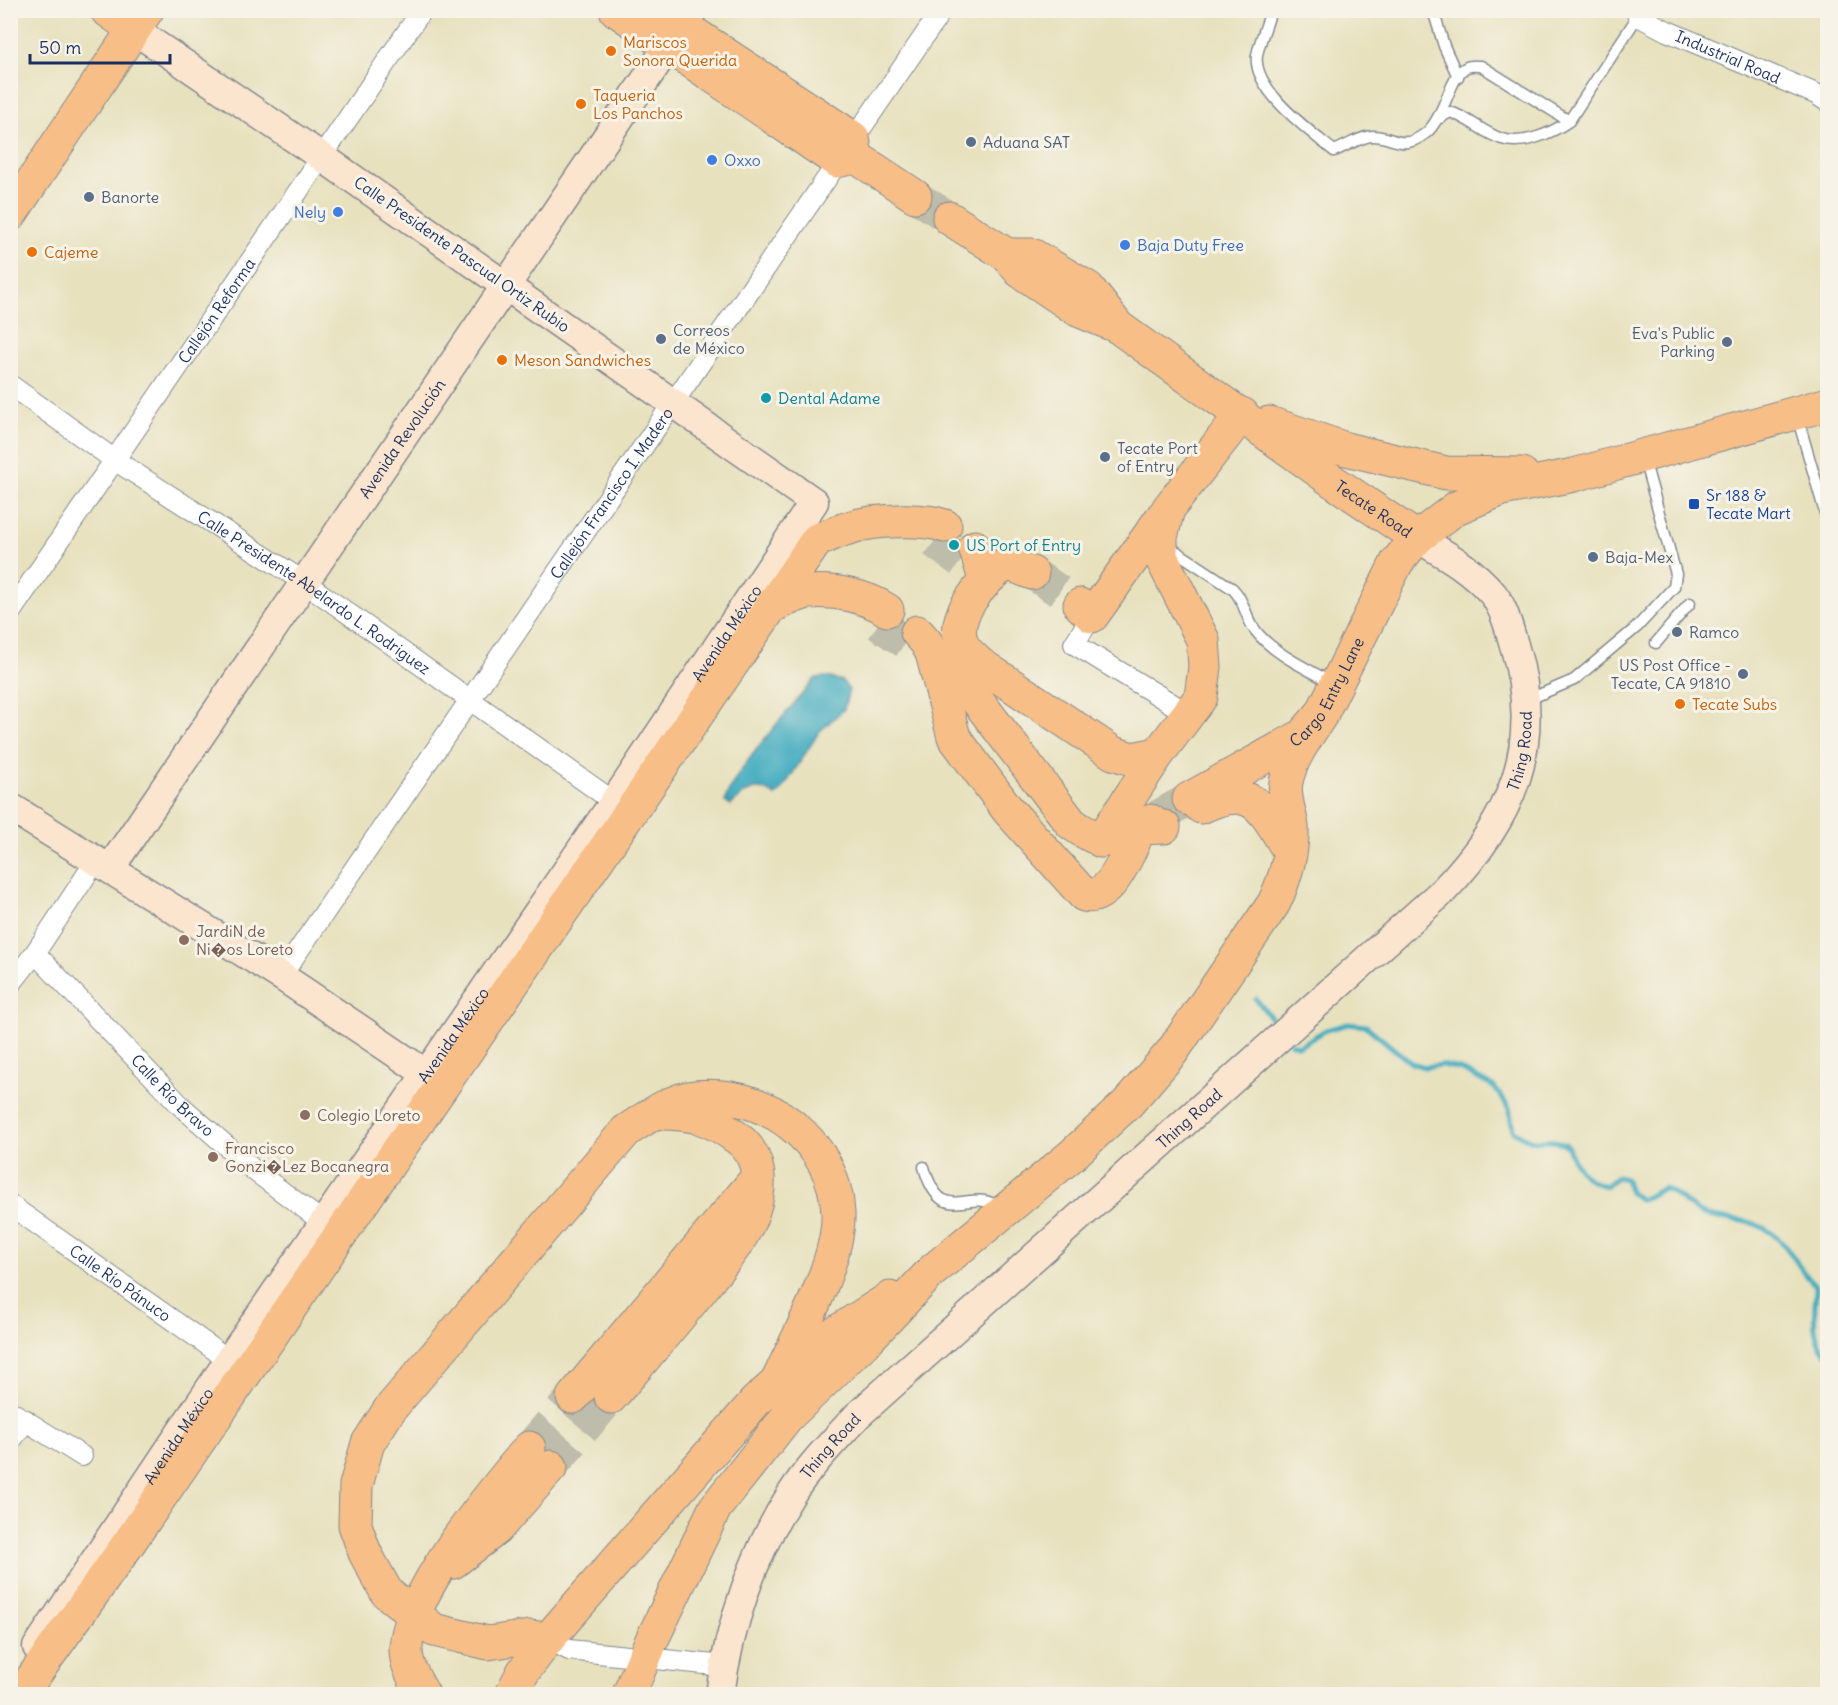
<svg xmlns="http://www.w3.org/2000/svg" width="1838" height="1705" font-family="Delius,sans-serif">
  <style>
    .water { fill: #40abbf; stroke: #2e6d8e; stroke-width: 1.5 }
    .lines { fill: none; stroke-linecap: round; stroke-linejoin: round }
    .stream { stroke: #40abbf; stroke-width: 5 }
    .highway-tunnel { stroke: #bebdab; stroke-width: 33; stroke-dasharray: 33 16; stroke-linecap: butt }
    .lane-casing { stroke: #81888e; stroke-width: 13 }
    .street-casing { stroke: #81888e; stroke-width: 22 }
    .secondary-casing { stroke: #81888e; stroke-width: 31 }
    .primary-casing { stroke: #81888e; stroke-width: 34 }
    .highway-casing { stroke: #81888e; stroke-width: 35 }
    .lane { stroke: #fff; stroke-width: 10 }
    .street { stroke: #fff; stroke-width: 20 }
    .secondary { stroke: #fce5cf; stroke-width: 28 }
    .primary { stroke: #f7be88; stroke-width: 32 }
    .highway { stroke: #f7be88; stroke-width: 33 }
    .food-dot { fill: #e8710a; stroke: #f7f3e8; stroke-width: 2 }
    .service-dot { fill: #5c6f8a; stroke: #f7f3e8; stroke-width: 2 }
    .shop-dot { fill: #3f7fe0; stroke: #f7f3e8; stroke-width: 2 }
    .culture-dot { fill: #0f9aa8; stroke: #f7f3e8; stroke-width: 2 }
    .transit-dot { fill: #1a4fb4; stroke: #f7f3e8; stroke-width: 2 }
    .education-dot { fill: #8d6e63; stroke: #f7f3e8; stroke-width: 2 }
    .labels { text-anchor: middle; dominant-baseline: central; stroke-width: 6; stroke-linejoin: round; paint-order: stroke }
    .food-label { font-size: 16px; fill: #c56008; stroke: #f7f3e8; text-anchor: start }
    .street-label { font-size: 16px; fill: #1b2f5e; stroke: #f7f3e8 }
    .service-label { font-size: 16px; fill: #4e5e75; stroke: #f7f3e8; text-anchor: start }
    .shop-label { font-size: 16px; fill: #366cbe; stroke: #f7f3e8; text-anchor: start }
    .culture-label { font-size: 16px; fill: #0d838f; stroke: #f7f3e8; text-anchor: start }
    .transit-label { font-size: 16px; fill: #164399; stroke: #f7f3e8; text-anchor: start }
    .education-label { font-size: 16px; fill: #785e54; stroke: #f7f3e8; text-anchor: start }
  </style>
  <rect width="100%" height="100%" fill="#f7f3e8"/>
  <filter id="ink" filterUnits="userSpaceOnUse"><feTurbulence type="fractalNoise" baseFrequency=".0167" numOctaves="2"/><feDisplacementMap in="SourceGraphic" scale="12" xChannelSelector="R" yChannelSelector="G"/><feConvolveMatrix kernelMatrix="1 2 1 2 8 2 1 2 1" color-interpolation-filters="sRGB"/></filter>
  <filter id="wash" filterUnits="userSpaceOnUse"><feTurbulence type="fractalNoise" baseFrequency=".008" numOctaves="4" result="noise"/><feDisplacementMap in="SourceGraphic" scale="24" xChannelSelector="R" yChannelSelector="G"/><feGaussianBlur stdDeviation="1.35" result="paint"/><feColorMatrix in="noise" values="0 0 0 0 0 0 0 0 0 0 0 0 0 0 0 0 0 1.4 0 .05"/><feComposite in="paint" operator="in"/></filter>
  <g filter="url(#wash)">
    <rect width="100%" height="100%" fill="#e7e1be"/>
    <!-- water -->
    <path class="water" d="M827,677l15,4 7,9 -5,19 -25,23 -37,58 -7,6c-18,-14 -29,-5 -44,9l-6,-3c1,-22 73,-103 91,-124z"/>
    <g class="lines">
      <!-- stream -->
      <path class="stream" d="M1256,999l15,19
        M1291,1043l8,3 27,-16 22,-6 18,2 45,37 14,4 17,-2 18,4 34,18 15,21 4,22c25,21 33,4 54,15 8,20 16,37 39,41l11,-9 9,2 4,13 11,8 23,-12c13,6 23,17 35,24 23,12 45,2 71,20 19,13 29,38 46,54 0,25 -8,50 12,69"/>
    </g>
  </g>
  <g filter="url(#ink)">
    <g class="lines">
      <!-- highway-tunnel -->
      <path class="highway-tunnel" d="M915,196l34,22
        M934,542l29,21
        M1032,573l48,32
        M878,624l30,20
        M1157,817l32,-18
        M529,1448l44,-51
        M551,1467l60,-70"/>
      <defs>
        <path id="lane" d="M1271,10c-4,15 -11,30 -14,45 -5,35 53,76 77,96 11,-4 27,-15 39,-15 21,0 29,16 53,-3 19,-16 24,-59 41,-66 4,-2 10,-1 14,-1l88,55
          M1433,10l11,36 14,31
          M1440,118l10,-6c19,6 33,21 52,27 21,7 50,-6 67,-18l69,-105 -2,-2
          M1797,416l31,107
          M1165,544l68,45c12,12 12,28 22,41 18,24 53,39 79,54
          M1656,643l34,-40
          M1527,700l47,-20 63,-53 37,-40 2,-13 -32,-115
          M924,1167c18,64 46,17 76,41"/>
        <g id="street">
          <path id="s1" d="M1638,16l29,15 149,63 12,8"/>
          <path id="s2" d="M10,385l106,76 188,121 310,220"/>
          <path id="s3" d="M10,613l412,-603"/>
          <path d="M1092,616l-18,28 113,69"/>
          <path id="s4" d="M35,953l146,153 75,66 68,51"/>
          <path id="s5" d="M281,976l661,-966"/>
          <path d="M10,985l25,-32 62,-94"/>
          <path id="s6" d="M10,1205l219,155"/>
          <path d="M10,1411l72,45"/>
          <path d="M10,1442l16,-22"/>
          <path d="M548,1639l21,11 155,16"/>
        </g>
        <g id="secondary">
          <path d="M10,807l271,169 159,107"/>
          <path id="s7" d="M111,867l582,-857"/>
          <path id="s8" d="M37,1647l192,-287 385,-558 200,-300 -492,-345 -188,-127"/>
          <path id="s9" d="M720,1694c9,-68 33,-139 70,-198 19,-30 44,-55 68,-81l584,-523c70,-72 103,-147 72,-247 -5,-17 -10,-37 -21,-51 -21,-25 -48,-40 -76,-56"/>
        </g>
        <path id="primary" d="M106,10l28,20"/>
        <g id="highway">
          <path d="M616,10l221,151 19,-4"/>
          <path d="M658,10l195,128 3,19 59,39"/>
          <path d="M10,215l137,-205"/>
          <path d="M949,218l58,37 13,16 58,39 36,15"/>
          <path id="s10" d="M1007,255h25l56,33 30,39 216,155 83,56"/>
          <path d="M1269,423l77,26 100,24 76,1"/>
          <path d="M975,547l10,32"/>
          <path d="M1032,573l-25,-10c-22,16 -59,53 -44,83 3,6 12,13 17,18l133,89 19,6 26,-5 43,-57 4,-30 -2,-27 -42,-83v-20l7,-28 74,-95"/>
          <path d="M774,605c11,-4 24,-12 36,-13 25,-2 56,4 77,18"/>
          <path d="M1080,605l12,11 71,-100"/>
          <path d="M917,632l9,10 6,11 22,84 54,73 76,85c28,7 47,-49 56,-67l24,-1"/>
          <path d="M932,653l35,34 104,136c34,25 45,20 80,-2"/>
          <path id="s11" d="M1189,799l113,-63 20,-23 75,-151 20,-24 39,-30 46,-19 72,-14 254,-71"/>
          <path d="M1201,807c54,-26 62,3 89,45"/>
          <path d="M1101,841l57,-87"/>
          <path d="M573,1397l179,-213"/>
          <path d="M611,1397c34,-40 68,-79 100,-120 16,-20 34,-41 42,-66 9,-27 8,-56 -17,-74 -27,-19 -40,-23 -72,-24"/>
          <path d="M453,1562l43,-33 55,-62"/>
          <path d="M548,1639l-19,-2 -41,6 -54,-13 -47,-37 -22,-40 -10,-28 1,-40 12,-42 22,-34 236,-278c20,-13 45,-32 69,-34 70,-8 140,44 143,116 2,48 -40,123 -60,167"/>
          <path d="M21,1694l105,-147 691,-1007c12,-4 23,-10 35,-13 22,-7 71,-9 93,-1"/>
          <path d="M423,1694c-8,-14 -18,-30 -17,-47 4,-58 86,-154 123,-199"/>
          <path d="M512,1694l11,-22 25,-33 208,-238 70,-62 64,-41"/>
          <path d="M629,1694l21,-50 65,-136 72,-91 82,-79 63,-67 139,-115 57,-53 44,-51 102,-149c11,-24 19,-49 18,-76 -2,-15 -9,-30 -6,-45 5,-25 23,-48 36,-69"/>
        </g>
      </defs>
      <!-- lane casing -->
      <use href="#lane" class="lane-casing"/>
      <!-- street casing -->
      <use href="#street" class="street-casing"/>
      <!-- secondary casing -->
      <use href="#secondary" class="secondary-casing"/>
      <!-- primary casing -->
      <use href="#primary" class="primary-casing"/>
      <!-- highway casing -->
      <use href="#highway" class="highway-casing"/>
      <!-- lane -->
      <use href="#lane" class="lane"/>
      <!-- street -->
      <use href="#street" class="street"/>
      <!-- secondary -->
      <use href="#secondary" class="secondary"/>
      <!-- primary -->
      <use href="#primary" class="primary"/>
      <!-- highway -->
      <use href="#highway" class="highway"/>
    </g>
  </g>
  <!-- markers -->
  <g class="food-dot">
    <circle cx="611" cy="51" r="6"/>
    <circle cx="581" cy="104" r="6"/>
    <circle cx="32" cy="252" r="6"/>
    <circle cx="502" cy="360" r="6"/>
    <circle cx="1680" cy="704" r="6"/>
  </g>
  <g class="service-dot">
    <circle cx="971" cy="142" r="6"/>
    <circle cx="89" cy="197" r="6"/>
    <circle cx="661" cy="339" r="6"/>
    <circle cx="1727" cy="342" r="6"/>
    <circle cx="1105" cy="457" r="6"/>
    <circle cx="1593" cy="557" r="6"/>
    <circle cx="1677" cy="632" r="6"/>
    <circle cx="1743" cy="674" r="6"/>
  </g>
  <g class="shop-dot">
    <circle cx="712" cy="160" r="6"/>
    <circle cx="338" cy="212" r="6"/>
    <circle cx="1125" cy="245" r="6"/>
  </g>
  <g class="culture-dot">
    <circle cx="766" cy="398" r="6"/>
    <circle cx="954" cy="545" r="6"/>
  </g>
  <rect class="transit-dot" x="1688" y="498" width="12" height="12" rx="3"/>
  <g class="education-dot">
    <circle cx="184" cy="940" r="6"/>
    <circle cx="305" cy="1115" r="6"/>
    <circle cx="213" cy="1157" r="6"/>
  </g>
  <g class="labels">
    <!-- food labels -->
    <g class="food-label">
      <text x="623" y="42">Mariscos<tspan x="623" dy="18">Sonora Querida</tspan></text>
      <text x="593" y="95">Taqueria<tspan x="593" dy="18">Los Panchos</tspan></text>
      <text x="44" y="252">Cajeme</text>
      <text x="514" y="360">Meson Sandwiches</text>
      <text x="1692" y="704">Tecate Subs</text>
    </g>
    <!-- street labels -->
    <g class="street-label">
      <text stroke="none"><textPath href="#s1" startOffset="99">Industrial Road</textPath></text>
      <text transform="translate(462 254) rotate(35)">Calle Presidente Pascual Ortiz Rubio</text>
      <text stroke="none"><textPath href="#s3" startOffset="366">Callejón Reforma</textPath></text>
      <text stroke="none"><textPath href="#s7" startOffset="518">Avenida Revolución</textPath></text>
      <text stroke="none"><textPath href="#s5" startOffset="585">Callejón Francisco I. Madero</textPath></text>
      <text stroke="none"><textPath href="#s10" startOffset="453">Tecate Road</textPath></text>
      <text stroke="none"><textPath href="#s2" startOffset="368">Calle Presidente Abelardo L. Rodriguez</textPath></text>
      <text stroke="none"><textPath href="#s8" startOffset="1226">Avenida México</textPath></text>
      <text stroke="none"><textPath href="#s11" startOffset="180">Cargo Entry Lane</textPath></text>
      <text stroke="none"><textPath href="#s9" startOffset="1266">Thing Road</textPath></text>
      <text stroke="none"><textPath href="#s8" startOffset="740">Avenida México</textPath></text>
      <text stroke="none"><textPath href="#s4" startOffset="198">Calle Río Bravo</textPath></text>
      <text stroke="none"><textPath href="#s9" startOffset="762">Thing Road</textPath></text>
      <text stroke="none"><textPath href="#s6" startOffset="135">Calle Río Pánuco</textPath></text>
      <text stroke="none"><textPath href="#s8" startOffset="254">Avenida México</textPath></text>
      <text stroke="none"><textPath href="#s9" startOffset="276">Thing Road</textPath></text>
    </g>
    <!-- service labels -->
    <g class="service-label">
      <text x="983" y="142">Aduana SAT</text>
      <text x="101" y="197">Banorte</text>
      <text x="673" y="330">Correos<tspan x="673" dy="18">de México</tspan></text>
      <text x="1715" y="333" text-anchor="end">Eva's Public<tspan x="1715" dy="18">Parking</tspan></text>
      <text x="1117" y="448">Tecate Port<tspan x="1117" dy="18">of Entry</tspan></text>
      <text x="1605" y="557">Baja-Mex</text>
      <text x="1689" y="632">Ramco</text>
      <text x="1731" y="665" text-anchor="end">US Post Office -<tspan x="1731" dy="18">Tecate, CA 91810</tspan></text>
    </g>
    <!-- shop labels -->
    <g class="shop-label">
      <text x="724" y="160">Oxxo</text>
      <text x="326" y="212" text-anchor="end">Nely</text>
      <text x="1137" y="245">Baja Duty Free</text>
    </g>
    <!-- culture labels -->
    <g class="culture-label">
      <text x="778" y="398">Dental Adame</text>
      <text x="966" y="545">US Port of Entry</text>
    </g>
    <!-- transit labels -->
    <g class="transit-label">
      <text x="1706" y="495">Sr 188 &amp;<tspan x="1706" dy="18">Tecate Mart</tspan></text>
    </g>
    <!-- education labels -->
    <g class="education-label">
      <text x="196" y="931">JardiN de<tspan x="196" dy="18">Ni�os Loreto</tspan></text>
      <text x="317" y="1115">Colegio Loreto</text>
      <text x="225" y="1148">Francisco<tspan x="225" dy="18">Gonzi�Lez Bocanegra</tspan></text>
    </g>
  </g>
  <!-- margin -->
  <rect width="1838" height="1705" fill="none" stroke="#f7f3e8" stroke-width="36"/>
  <!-- scale -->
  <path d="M30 54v9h140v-9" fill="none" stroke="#1b2f5e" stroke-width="3"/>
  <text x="39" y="54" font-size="18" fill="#1b2f5e" stroke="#f7f3e8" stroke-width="4.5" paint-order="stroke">50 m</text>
</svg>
